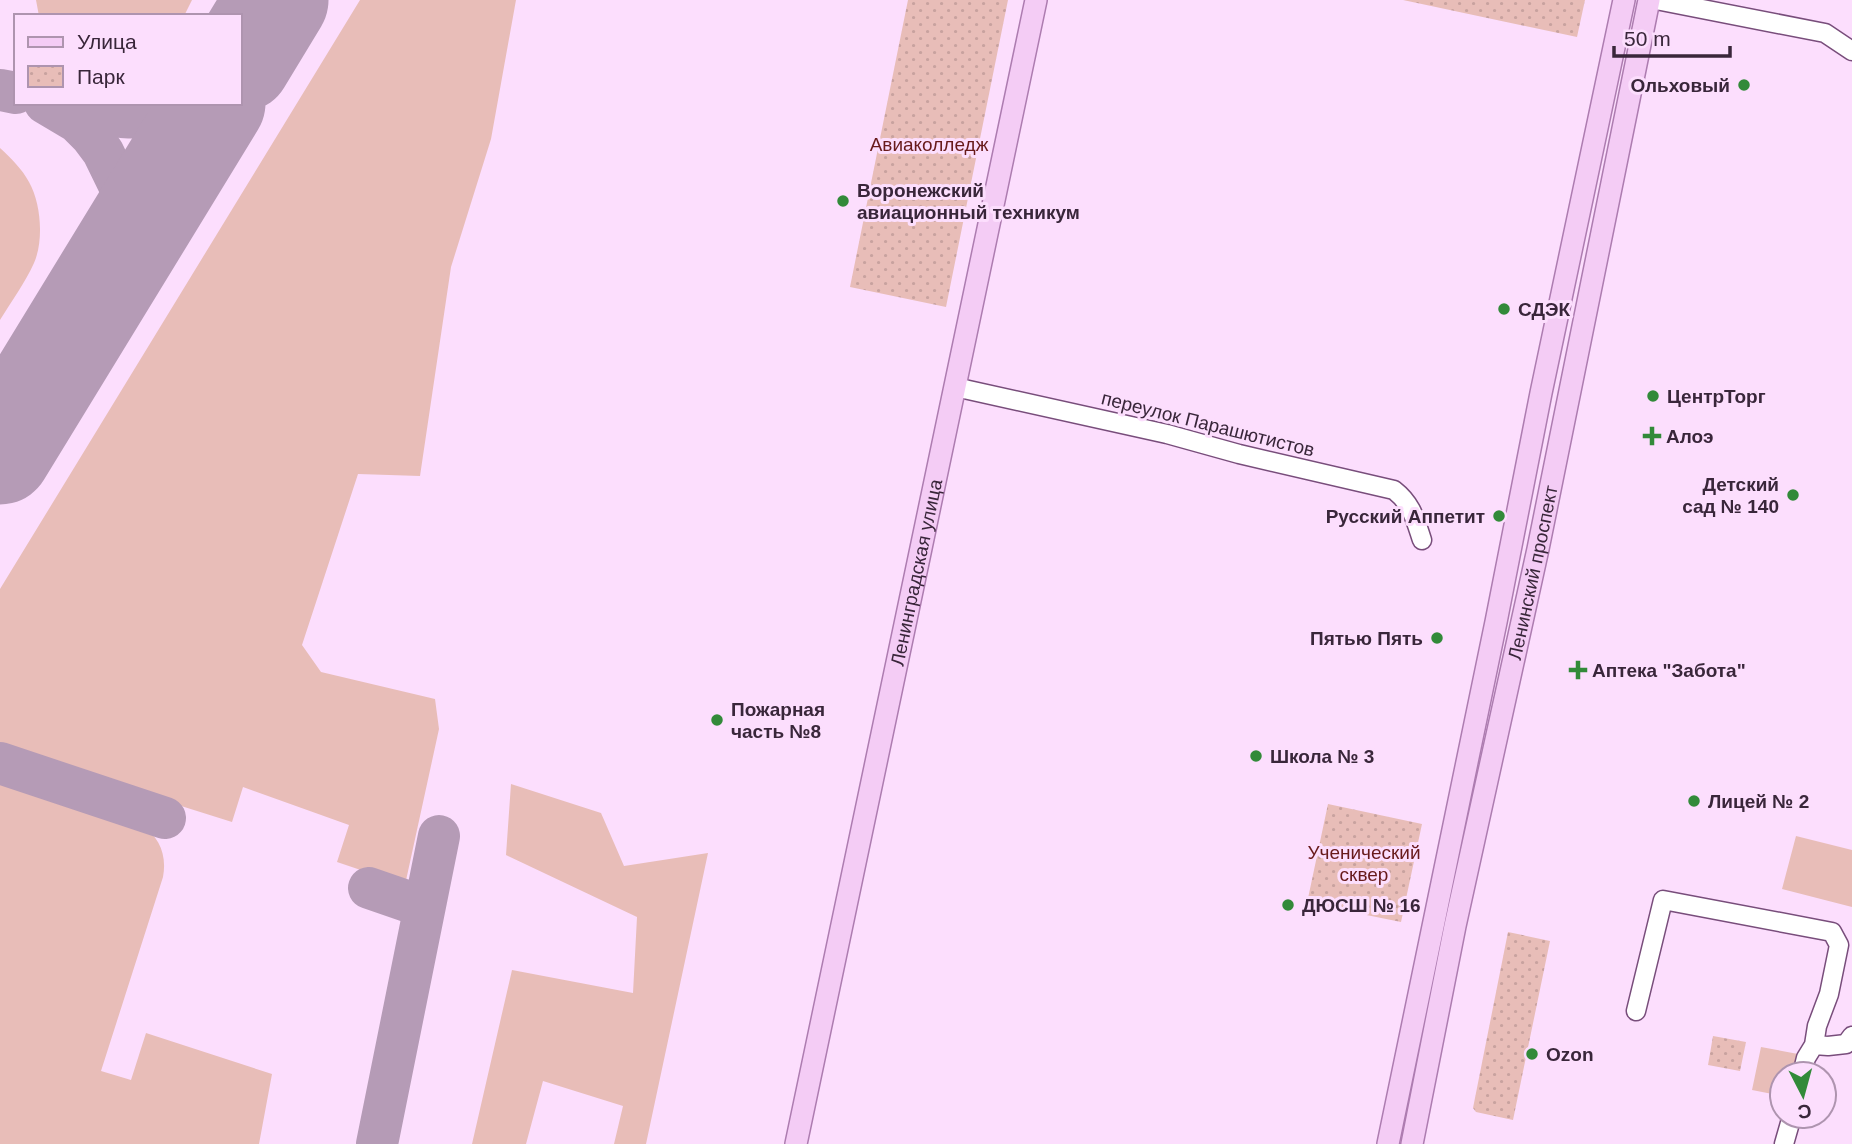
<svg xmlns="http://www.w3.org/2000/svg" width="1852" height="1144" font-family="Arial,sans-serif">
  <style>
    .grass { fill: #e8bdb8 }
    .park { fill: url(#park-dots) }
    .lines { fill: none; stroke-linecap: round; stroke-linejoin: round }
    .taxiway { stroke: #b59bb6; stroke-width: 42 }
    .runway { stroke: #b59bb6; stroke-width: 103 }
    .minor-casing { stroke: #784d7b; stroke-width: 21 }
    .major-casing { stroke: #ad7cb0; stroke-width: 24 }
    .minor { stroke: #fff; stroke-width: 18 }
    .major { stroke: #f4ccf5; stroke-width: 21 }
    .poi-dot { fill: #328a39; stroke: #fcdefd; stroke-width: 2.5 }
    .labels { text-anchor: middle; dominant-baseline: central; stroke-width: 6; stroke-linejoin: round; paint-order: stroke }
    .poi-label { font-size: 19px; font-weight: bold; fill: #39263a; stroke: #fcdefd; text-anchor: start }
    .park-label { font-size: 19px; fill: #681a1b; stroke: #fcdefd }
    .street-label { font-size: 19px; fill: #39263a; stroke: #fcdefd }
  </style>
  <defs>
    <pattern id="park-dots" width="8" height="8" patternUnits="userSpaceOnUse" patternTransform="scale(1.75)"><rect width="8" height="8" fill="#e8bdb8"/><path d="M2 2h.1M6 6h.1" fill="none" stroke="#c8a29f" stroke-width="1.8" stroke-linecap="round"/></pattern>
  </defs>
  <rect width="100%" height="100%" fill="#fcdefd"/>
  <!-- grass -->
  <path class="grass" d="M36,0h156l-8,16h-145z
    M360,0h156l-25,139 -40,128 -31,209 -62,-2 -56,171 19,27 114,27 4,30 -34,156 -68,-23 12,-37 -106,-38 -11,35 -232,-73v-160z
    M0,148c11,10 22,21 29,34 12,21 15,58 5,81 -9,20 -23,39 -34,57z
    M0,781l141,45c19,10 26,30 22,51l-62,194 30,9 15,-47 126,41 -13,70h-259z
    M511,784l90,29 23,53 84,-13 -62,291h-32l9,-38 -80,-25 -17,63h-54l40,-174 121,23 4,-76 -131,-62z
    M1796,836l56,14v57l-70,-18z
    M1761,1047l37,7 -4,20h-12v22l-30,-6z"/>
  <!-- park -->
  <path class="park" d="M908,0h100l-62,307 -96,-20z
    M1403,0h182l-8,37z
    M1328,804l94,20 -21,98 -94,-19z
    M1508,932l42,9 -37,179 -37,-8 -3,-4z
    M1713,1036l33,6 -6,29 -32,-6z"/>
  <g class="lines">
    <!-- taxiway -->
    <path class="taxiway" d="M240,60l2,-2
      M0,90l16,3
      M45,103l32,19 14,14 12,16 19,39 -7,44 -11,48
      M61,103c20,5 41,11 61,14 23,2 46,-1 68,-6l4,-8
      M0,763l165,55
      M369,888l55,19
      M377,1144l62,-308"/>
    <!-- runway -->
    <path class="runway" d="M240,61l37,-61
      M0,453l214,-350"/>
    <defs>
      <path id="minor" d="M1656,0l169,33 27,18
        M955,387l212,47 72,20 155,36c18,14 21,29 28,50
        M1636,1011l27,-111 169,32 7,13 -10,49 -12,32 -3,19 -8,13 -4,16
        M1814,1045l14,1 18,-2 6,-8
        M1784,1144l8,-28"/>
      <g id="major">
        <path id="s1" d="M796,1144l240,-1144"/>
        <path d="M1388,1144l108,-522 45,-229 83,-393"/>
        <path id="s2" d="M1412,1144l43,-218 83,-377 111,-549"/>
      </g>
    </defs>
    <!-- minor casing -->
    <use href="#minor" class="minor-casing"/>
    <!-- major casing -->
    <use href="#major" class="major-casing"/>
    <!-- minor -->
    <use href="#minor" class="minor"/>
    <!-- major -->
    <use href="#major" class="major"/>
  </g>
  <!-- markers -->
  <g class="poi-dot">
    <circle cx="1744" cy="85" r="7"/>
    <circle cx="843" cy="201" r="7"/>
    <circle cx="1504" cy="309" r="7"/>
    <circle cx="1653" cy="396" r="7"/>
    <path d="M1648.5 425.5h7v7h7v7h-7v7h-7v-7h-7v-7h7z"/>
    <circle cx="1793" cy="495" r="7"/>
    <circle cx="1499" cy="516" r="7"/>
    <circle cx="1437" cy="638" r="7"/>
    <path d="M1574.5 659.5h7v7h7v7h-7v7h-7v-7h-7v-7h7z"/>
    <circle cx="717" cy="720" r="7"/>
    <circle cx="1256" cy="756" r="7"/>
    <circle cx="1694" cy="801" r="7"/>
    <circle cx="1288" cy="905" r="7"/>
    <circle cx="1532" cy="1054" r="7"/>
  </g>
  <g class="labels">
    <!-- poi labels -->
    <g class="poi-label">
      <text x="1730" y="85" text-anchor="end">Ольховый</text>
      <text x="857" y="190">Воронежский<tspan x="857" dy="22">авиационный техникум</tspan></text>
      <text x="1518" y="309">СДЭК</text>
      <text x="1667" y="396">ЦентрТорг</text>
      <text x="1666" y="436">Алоэ</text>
      <text x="1779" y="484" text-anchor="end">Детский<tspan x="1779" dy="22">сад № 140</tspan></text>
      <text x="1485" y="516" text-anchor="end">Русский Аппетит</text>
      <text x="1423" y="638" text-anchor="end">Пятью Пять</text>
      <text x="1592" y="670">Аптека "Забота"</text>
      <text x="731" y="709">Пожарная<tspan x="731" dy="22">часть №8</tspan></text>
      <text x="1270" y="756">Школа № 3</text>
      <text x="1708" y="801">Лицей № 2</text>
      <text x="1302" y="905">ДЮСШ № 16</text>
      <text x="1546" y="1054">Ozon</text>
    </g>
    <!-- park labels -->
    <g class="park-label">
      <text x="929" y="144">Авиаколледж</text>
      <text x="1364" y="852">Ученический<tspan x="1364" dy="22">сквер</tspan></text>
    </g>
    <!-- street labels -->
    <g class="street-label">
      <text transform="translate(1208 424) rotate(14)">переулок Парашютистов</text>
      <text stroke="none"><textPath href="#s1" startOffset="584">Ленинградская улица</textPath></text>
      <text stroke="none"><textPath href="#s2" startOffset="584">Ленинский проспект</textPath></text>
    </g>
  </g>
  <!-- legend -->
  <rect x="14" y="14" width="228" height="91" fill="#fcdefd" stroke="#ae94af" stroke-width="2"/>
  <rect x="28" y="37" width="35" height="10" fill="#f4ccf5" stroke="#ae94af" stroke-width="2"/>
  <text x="77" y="49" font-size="21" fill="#39263a">Улица</text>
  <rect x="28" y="66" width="35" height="21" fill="url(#park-dots)" stroke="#ae94af" stroke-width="2"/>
  <text x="77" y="84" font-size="21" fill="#39263a">Парк</text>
  <!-- north arrow -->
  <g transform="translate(1803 1095) rotate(174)"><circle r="33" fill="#fcdefd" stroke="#ae94af" stroke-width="2"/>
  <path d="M0-5L12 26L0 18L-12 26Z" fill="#328a39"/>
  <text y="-10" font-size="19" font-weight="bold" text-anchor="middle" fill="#39263a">С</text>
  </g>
  <!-- scale -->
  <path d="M1614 46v10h116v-10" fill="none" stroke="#39263a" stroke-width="3.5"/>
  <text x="1624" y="46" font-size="21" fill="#39263a" stroke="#fcdefd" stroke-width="5" paint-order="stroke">50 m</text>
</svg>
